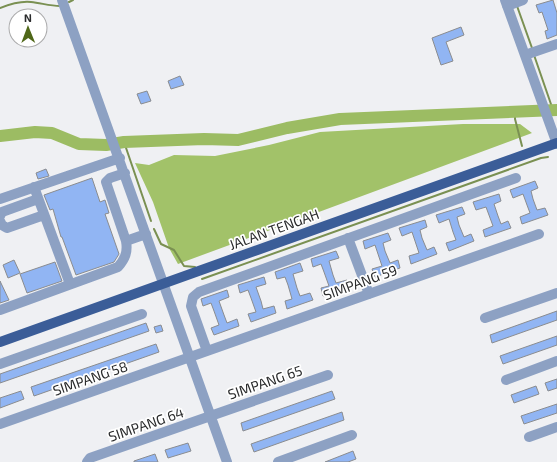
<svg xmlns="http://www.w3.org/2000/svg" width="557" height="462" font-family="'Exo 2',sans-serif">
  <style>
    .forest { fill: #a2c269 }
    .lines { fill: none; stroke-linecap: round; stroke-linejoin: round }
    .stream { stroke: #7a9052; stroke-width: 2 }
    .river { stroke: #9cbc63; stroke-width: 12 }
    .building { fill: #91b5f3; stroke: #8a8c8f }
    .minor { stroke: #8da1c3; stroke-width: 10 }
    .major { stroke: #3b5d98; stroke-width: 10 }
    .labels { text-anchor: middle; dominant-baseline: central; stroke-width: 3.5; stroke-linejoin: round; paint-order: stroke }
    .street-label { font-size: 14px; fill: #2a2b2c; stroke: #fff }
  </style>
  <rect width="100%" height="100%" fill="#eff0f3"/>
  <!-- forest -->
  <path class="forest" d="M463,124h57l12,9 -354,131 -9,-16 -16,-46 -18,-39 14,2 25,-10 41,1 54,-11 51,-13z"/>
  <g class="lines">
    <!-- stream -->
    <path class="stream" d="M69,2l4,-2
      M517,6l15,42
      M0,8c10,-4 21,-7 31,-6 10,1 19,4 29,4
      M534,55l19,55
      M515,112v7l7,27
      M124,142l27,79
      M154,229l7,15 13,6 10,16 11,1
      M202,279l339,-121 7,-1"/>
    <!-- river -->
    <path class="river" d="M0,136l35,-4 17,1 27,11 27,1 18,-3 80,-3 34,1 49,-12 53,-9 217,-9"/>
  </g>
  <!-- building -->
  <path class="building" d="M553,0l4,13v22l-10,4 -2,-8 3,-1 -6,-18 -3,1 -3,-8z
    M461,27l3,8 -18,7 7,19 -12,4 -9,-27z
    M180,76l4,9 -13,4 -3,-8z
    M147,91l4,10 -10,3 -4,-10z
    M46,169l3,7 -11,3 -2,-6z
    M92,178l8,24 5,-2 4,13 -4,1 14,40 -5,8 -38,13 -14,-38h-1l-8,-28 -3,1 -6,-15z
    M535,181l3,7 -7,3 2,8 4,11 8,-2 3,7 -26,9 -2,-7 10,-4 -3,-8 -4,-11 -10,4 -3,-8z
    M499,194l2,7 -7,3 4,12 3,8 7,-3 3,7 -26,9 -2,-7 10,-4 -7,-19 -10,3 -3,-8z
    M462,207l3,7 -8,3 2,8 5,12 7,-3 3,7 -25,10 -3,-8 10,-3 -3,-8 -4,-13 -10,4 -3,-8z
    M425,220l2,7 -7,3 2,8 5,12 7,-3 3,7 -26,10 -2,-8 10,-3 -7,-21 -10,4 -3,-8z
    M388,233l3,7 -8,3 2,8 5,12 8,-3 2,8 -25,9 -3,-8 10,-3 -7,-21 -10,4 -2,-8z
    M336,251l3,7 -10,3 4,14 3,8 11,-3 2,7 -26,9 -2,-8 8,-2 -5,-14 -3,-8 -8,3 -2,-8z
    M14,260l6,13 -12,5 -5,-13z
    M55,262l7,19 -35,12 -7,-19z
    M300,263l3,8 -10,3 4,14 3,8 10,-3 3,7 -26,9 -2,-8 7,-2 -4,-14 -3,-8 -8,2 -2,-7z
    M264,277l2,7 -10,3 5,14 2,8 11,-3 2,7 -25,9 -3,-8 8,-2 -5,-14 -3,-8 -8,3 -2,-8z
    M0,281l9,19 -9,3z
    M227,290l2,7 -10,4 5,14 3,8 10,-4 2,7 -25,9 -3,-7 8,-3 -5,-14 -3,-8 -8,3 -2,-7z
    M557,311v9l-65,23 -2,-8z
    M146,323l3,8 -149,52v-9z
    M161,325l2,6 -7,2 -2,-6z
    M557,336v9l-54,19 -3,-8z
    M156,344l3,8 -125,44 -3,-9z
    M557,379v9l-9,3 -3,-8z
    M536,386l3,8 -25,9 -3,-8z
    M21,391l3,8 -24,9v-10z
    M332,391l3,8 -92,32 -2,-8z
    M557,404v9l-33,11 -3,-8z
    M342,412l2,8 -90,32 -3,-8z
    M188,443l3,8 -23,7 -3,-8z
    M353,451l3,8 -8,3h-23z
    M155,454l3,8h-24v-1z"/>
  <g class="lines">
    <!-- minor -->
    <path class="minor" d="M62,0l165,462
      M505,0l52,144
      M507,6l16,-6
      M525,55l32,-11
      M34,187l36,97
      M0,199l120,-41
      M0,216l2,-4 36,-13
      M0,221l2,4 5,3 37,-13
      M348,238l21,56
      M126,241l20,-7
      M0,310l118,-43c7,-8 10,-15 8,-26l-20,-59 4,-4 15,-5
      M485,318l72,-25
      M207,351l-16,-45 2,-9 6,-5 317,-114
      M0,364l142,-50
      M506,380l51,-19
      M0,424l539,-190
      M529,437l28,-10
      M87,462l3,-4 238,-83
      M278,462l74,-27"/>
    <!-- major -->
    <path class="major" d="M0,342l557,-199"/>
  </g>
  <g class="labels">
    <!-- street labels -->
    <g class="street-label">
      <text transform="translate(274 229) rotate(-20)">JALAN TENGAH</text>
      <text transform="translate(360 282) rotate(-20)">SIMPANG 59</text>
      <text transform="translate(90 378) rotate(-19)">SIMPANG 58</text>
      <text transform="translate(265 382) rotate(-19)">SIMPANG 65</text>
      <text transform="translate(146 424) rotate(-19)">SIMPANG 64</text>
    </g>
  </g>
  <!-- north arrow -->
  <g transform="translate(28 28) rotate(359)"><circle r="19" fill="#ffffff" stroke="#aaaaab"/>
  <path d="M0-3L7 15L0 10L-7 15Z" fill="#4f6718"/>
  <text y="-6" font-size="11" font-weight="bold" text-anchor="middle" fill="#2a2b2c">N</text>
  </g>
</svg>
